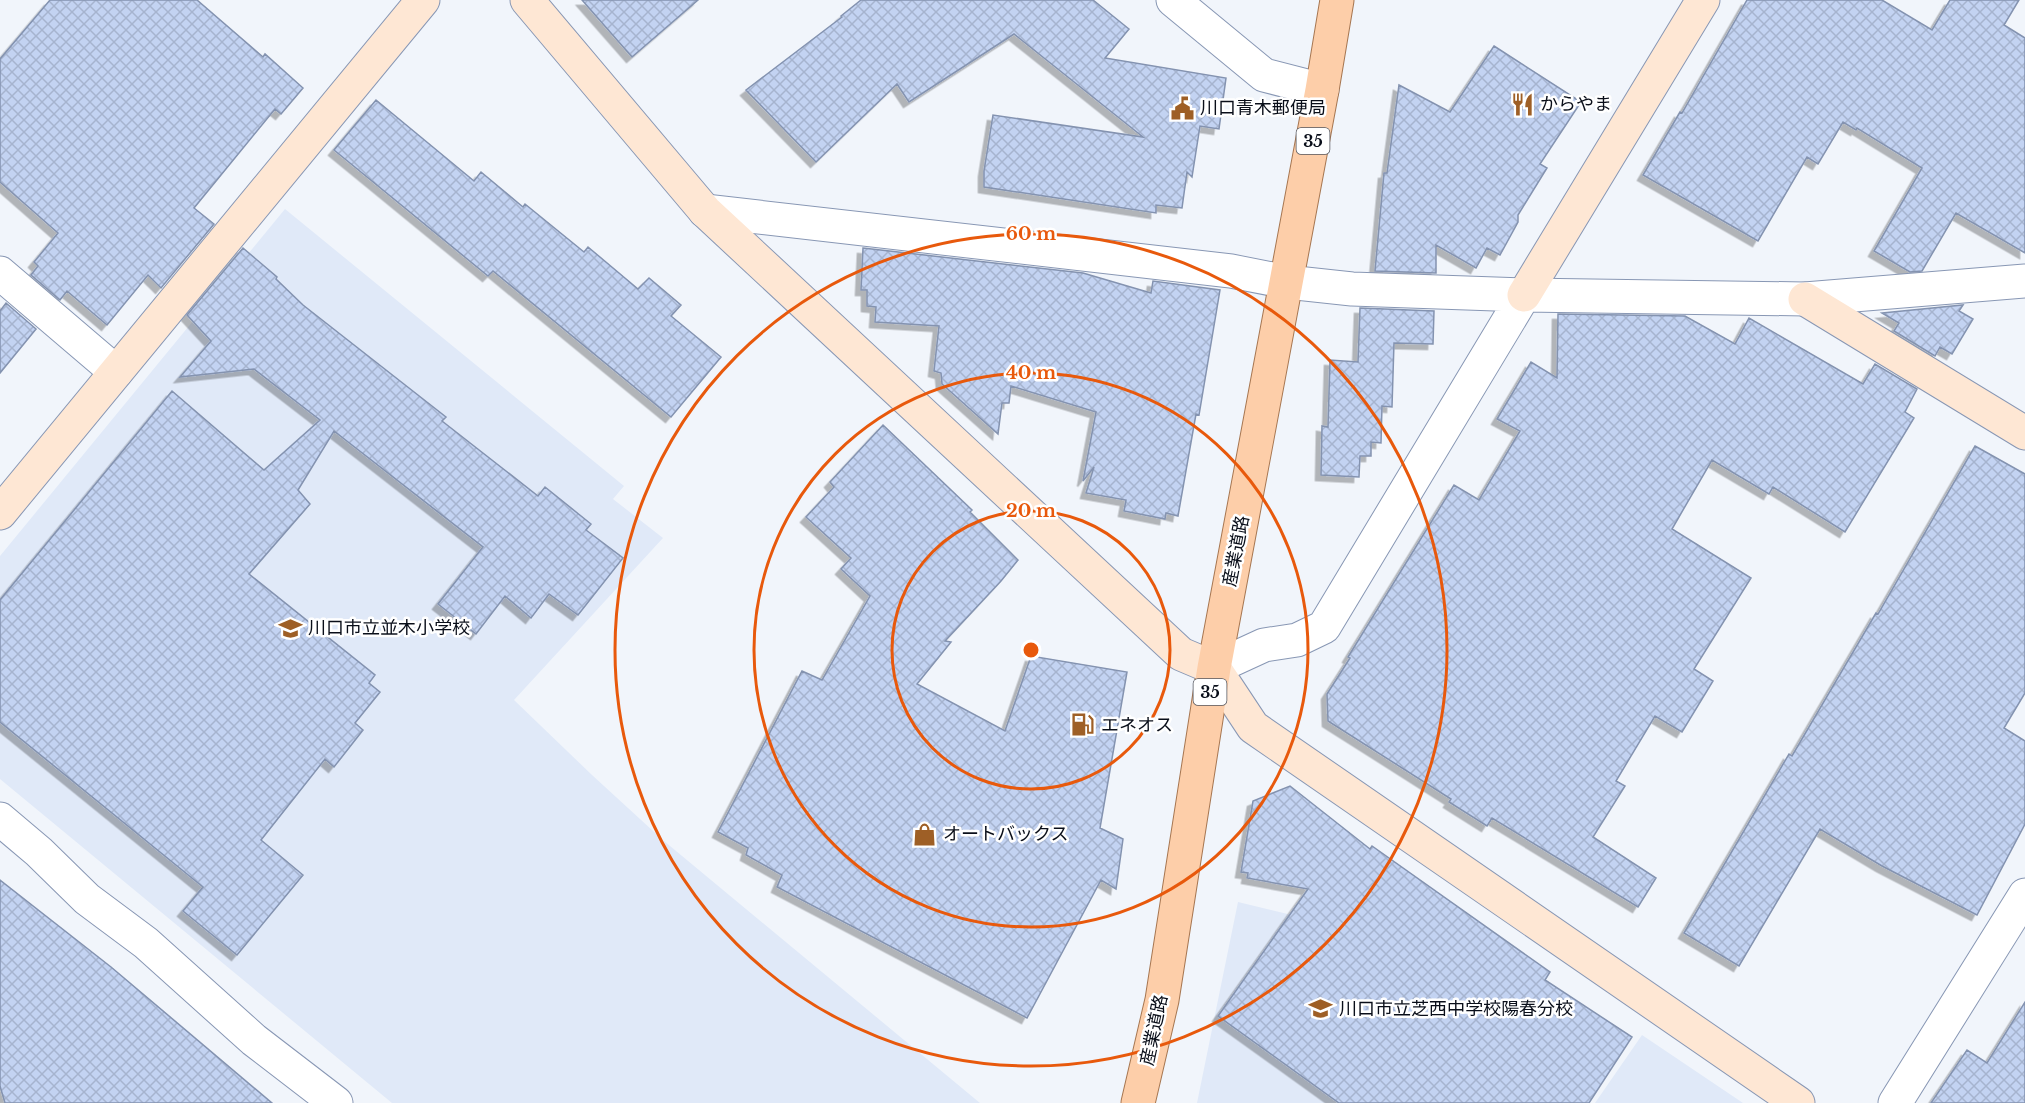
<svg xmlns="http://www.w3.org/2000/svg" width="2025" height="1103" font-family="'Libre Baskerville','Noto Sans JP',serif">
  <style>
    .built { fill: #e0e9f8 }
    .building { fill: url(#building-cross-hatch); stroke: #8493b0; stroke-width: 1.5; filter: url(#shadow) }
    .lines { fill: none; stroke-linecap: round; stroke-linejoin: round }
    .street-casing { stroke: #8897b4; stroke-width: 35 }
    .secondary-casing { stroke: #8897b4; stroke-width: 35 }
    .primary-casing { stroke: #a67651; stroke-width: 35 }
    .street { stroke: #fff; stroke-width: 33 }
    .secondary { stroke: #fee7d4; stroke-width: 33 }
    .primary { stroke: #fdcea9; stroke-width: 33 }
    .ring { fill: none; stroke: #e8590c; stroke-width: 3 }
    .labels { text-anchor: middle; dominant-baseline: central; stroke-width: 5; stroke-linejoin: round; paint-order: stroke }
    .shield { fill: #fff; stroke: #53565e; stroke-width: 1.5 }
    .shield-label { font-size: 16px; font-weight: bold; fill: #090e19 }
    .poi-label { font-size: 18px; fill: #090e19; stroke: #fff; text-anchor: start }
    .street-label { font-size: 18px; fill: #090e19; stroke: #fff }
    .centre { fill: #e8590c; stroke: #fff; stroke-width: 3 }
    .ring-label { font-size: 18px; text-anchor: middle; font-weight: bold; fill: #e8590c; stroke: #fff; stroke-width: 5; stroke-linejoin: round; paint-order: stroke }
  </style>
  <defs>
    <pattern id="building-cross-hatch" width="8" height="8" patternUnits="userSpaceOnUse" patternTransform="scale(1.5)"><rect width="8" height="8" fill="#c3d3f2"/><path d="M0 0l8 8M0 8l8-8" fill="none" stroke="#a6b4cf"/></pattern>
    <filter id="shadow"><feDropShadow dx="-5.5" dy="5.5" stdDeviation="0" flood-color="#0004"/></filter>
  </defs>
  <rect width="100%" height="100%" fill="#f1f5fb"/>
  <!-- built -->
  <path class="built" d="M285,209l339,277 -11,13 50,39 -149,162 78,75 72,66 316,262h-588l-392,-324v-223z
    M1238,902l58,14 260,187h-359z
    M1642,1035l101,68h-148z"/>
  <!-- building -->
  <path class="building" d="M50,0h147l66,57 2,-3 38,34 -22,26 -6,-5 -81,99 20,16 -53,64 -13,-13 -41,50 -40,-34 -7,9 -29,-25 7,-9 -4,-4 24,-29 -58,-51v-123z
    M582,0h116l-66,57z
    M861,0h232l36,29 -24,29 121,20 -7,51 -19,-3 -8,51 -5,-5 -5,36 -26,-3v8l-172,-26v-16l9,-56 150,22 -129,-103 -105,68 -12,-18 -81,78 -70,-72 96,-73 -1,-1z
    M1747,0h135l50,30 18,-30h69l-15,25 21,13v215l-69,-40 -34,58 -12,1 -36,-21 48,-83 -65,-40 -1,2 -13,-8 -25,42 -11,-7 -49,84 -115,-66 37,-63 2,1z
    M1494,46l87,56 -41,62 7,4 -29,47v7l-18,33 -13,-7 -11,20 -40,-23v28l-61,-2 9,-98h3l12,-88 51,27z
    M376,100l98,81 7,-9 42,35 2,-3 59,48 4,-5 50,42 11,-11 32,27 -10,11 50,41 -50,60 -178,-146 -5,5 -154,-126z
    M243,248l34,29 -1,2 27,26 143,112 -4,4 96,75 7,-9 46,37 -5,6 37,28 -45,57 -29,-21 -18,24 -26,-22 -29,38 -38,-30 45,-57 -149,-116 -36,59 12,14 -61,70 126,101 -6,8 11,9 -25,31 8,7 -29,37 -9,-8 -64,81 42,35 -66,80 -54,-44 20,-24 -203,-165v-122l172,-209 92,79 56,-50 -66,-51 -74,8 31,-36 -24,-26z
    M863,248l220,25 68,20 2,-12 67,9 -21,125 -3,-1 -18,102 -12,-3 -1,6 -41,-8 2,-11 -40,-7 8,-26 -11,14 13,-69 -85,-26 -2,17h-7l-4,31 -56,-50 -1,-11 -7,-2 5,-45 -64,-4 1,-15 -9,-1v-16h-6z
    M6,303l30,26 -36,44v-62z
    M1963,305l-4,6 14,8 -21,35 -12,-7 -5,9 -41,-25 5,-8 -17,-10z
    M1360,308l74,3 -1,33 -39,-1 -2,64 -10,-1 -1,37 -10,-1v14h-11l-1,21 -38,-2 1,-49 6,1 2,-67 28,2z
    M1558,314l127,2 50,28 14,-26 114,66 12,-20 42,25 -12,23 9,6 -69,114 -72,-45 -4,7 -57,-34 -40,69 79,49 -57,91 19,12 -31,51 -27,-16 -39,65 9,5 -32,51 63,41 -18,29 -146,-89 -5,8 -38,-24 2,-3 -123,-78 -1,-27 23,-36 -2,-1 106,-172 25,15 41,-69 -23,-12 34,-57 26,16z
    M883,425l89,85 -2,2 48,48 -17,21 -56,60 6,1 -34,42 88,47 26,-75 96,16 -27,156 23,11 -7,50 -15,-9 -74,138 -250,-131 5,-12 -36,-20 2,-7 -30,-16 84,-161 20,9 48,-84 -29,-27 10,-11 -45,-41 28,-30 -4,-5z
    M1975,446l50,28v219l-21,35 21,13v83l-48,91 -95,-49 -62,-37 -81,137 -55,-33 105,-179 3,2 84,-143 2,1z
    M1290,786l80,63 2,-3 178,126 -5,8 87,57 -43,66h-250l-121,-87 90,-127 -61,-11 1,-5 -7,-1 12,-71z
    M0,880l111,87 161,136h-267l-5,-17z
    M2025,1002v101h-94l36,-53 20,13z"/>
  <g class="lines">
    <defs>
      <path id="street" d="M1173,0l91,75 58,15
        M705,211l526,60 56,11 65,7 172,6 281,4 220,-18
        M0,273l116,99
        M1214,668l50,-23 33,-5 27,-13 200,-332
        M0,819l39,33 48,47 59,44 108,97 82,63
        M1895,1103l130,-208"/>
      <path id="secondary" d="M527,0l178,211 476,443 33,14 39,59 545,376
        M1524,295l179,-295
        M1805,299l220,134
        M0,513l423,-513"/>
      <path id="primary" d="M1138,1103l24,-103 52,-332 108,-578 15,-90"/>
    </defs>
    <!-- street casing -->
    <use href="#street" class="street-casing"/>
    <!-- secondary casing -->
    <use href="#secondary" class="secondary-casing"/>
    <!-- primary casing -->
    <use href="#primary" class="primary-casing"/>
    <!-- street -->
    <use href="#street" class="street"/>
    <!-- secondary -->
    <use href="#secondary" class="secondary"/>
    <!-- primary -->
    <use href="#primary" class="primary"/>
  </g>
  <!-- distance rings -->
  <g class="ring">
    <circle cx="1031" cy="650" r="139"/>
    <circle cx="1031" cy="650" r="277"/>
    <circle cx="1031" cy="650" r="416"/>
  </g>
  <!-- icons -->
  <defs>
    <symbol id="restaurant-bare" viewBox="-9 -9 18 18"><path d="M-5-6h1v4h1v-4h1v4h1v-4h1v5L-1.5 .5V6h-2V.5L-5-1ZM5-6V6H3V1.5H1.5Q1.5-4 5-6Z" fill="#9e5f26" stroke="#fff" stroke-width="2.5" paint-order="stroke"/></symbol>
    <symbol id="civic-bare" viewBox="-9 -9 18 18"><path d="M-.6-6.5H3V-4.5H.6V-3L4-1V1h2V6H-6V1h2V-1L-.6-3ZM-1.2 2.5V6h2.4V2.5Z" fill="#9e5f26" stroke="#fff" stroke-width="2.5" paint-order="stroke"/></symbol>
    <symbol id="school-bare" viewBox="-9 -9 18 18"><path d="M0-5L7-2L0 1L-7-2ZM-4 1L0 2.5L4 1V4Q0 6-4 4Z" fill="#9e5f26" stroke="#fff" stroke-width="2.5" paint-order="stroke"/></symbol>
    <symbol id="fuel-bare" viewBox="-9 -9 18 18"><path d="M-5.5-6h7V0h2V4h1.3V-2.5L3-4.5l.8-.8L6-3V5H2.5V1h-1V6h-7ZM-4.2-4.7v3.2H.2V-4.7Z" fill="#9e5f26" stroke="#fff" stroke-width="2.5" paint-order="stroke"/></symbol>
    <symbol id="shop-bare" viewBox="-9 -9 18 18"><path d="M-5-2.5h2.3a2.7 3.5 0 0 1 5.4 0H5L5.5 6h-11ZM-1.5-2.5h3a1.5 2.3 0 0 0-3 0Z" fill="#9e5f26" stroke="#fff" stroke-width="2.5" paint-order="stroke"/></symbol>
  </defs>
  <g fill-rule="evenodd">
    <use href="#restaurant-bare" x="1506" y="88" width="33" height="33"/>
    <use href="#civic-bare" x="1166" y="92" width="33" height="33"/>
    <use href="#school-bare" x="274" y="612" width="33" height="33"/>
    <use href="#fuel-bare" x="1066" y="708" width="33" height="33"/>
    <use href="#shop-bare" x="908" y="818" width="33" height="33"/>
    <use href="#school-bare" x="1304" y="992" width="33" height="33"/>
  </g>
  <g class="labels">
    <!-- shield labels -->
    <g class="shield">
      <rect x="1296.5" y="128" width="33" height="26" rx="4.5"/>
      <rect x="1193.5" y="679" width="33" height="26" rx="4.5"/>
    </g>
    <g class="shield-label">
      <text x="1313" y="141">35</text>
      <text x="1210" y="692">35</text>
    </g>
    <!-- poi labels -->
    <g class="poi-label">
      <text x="1540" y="104">からやま</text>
      <text x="1200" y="108">川口青木郵便局</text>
      <text x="308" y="628">川口市立並木小学校</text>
      <text x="1101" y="725">エネオス</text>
      <text x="943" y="834">オートバックス</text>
      <text x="1339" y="1009">川口市立芝西中学校陽春分校</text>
    </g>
    <!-- street labels -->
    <g class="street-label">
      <text transform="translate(1236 551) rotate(-79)">産業道路</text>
      <text transform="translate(1154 1030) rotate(-78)">産業道路</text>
    </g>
  </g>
  <circle cx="1031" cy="650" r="9" class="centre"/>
  <g class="ring-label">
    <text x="1031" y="240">60 m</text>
    <text x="1031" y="379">40 m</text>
    <text x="1031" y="517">20 m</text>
  </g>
</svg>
